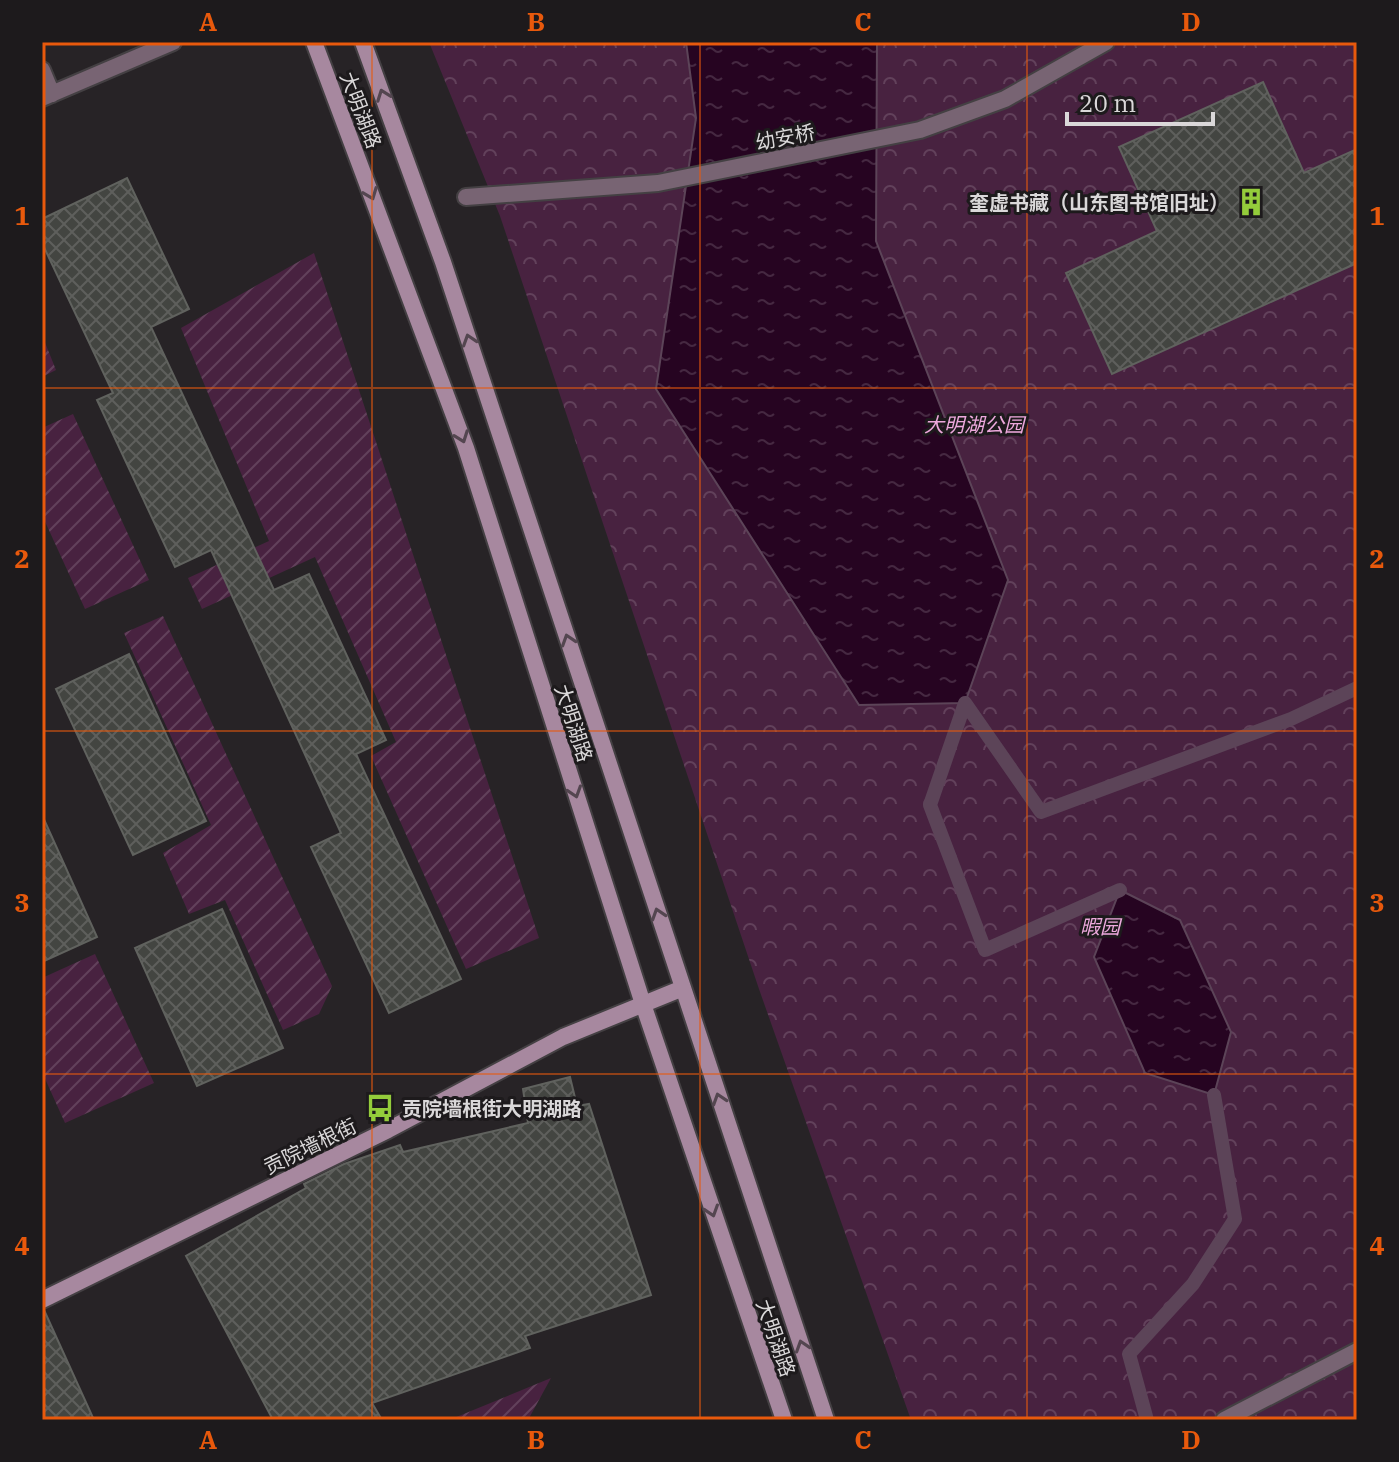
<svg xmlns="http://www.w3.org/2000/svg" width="1399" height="1462" font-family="'IBM Plex Serif','Noto Sans SC',serif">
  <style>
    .park { fill: url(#park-crowns) }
    .garden { fill: url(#garden-furrows) }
    .water { fill: url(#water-ripples); stroke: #5c4458; stroke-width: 2 }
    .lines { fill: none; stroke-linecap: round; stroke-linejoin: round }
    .stream { stroke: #5c4458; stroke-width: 14 }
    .building { fill: url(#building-cross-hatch); stroke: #60625e; stroke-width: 2 }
    .lane-casing { stroke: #444043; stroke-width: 20 }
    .secondary-casing { stroke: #444043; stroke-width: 20 }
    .lane { stroke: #786473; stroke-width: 16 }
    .secondary { stroke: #a7889f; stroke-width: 16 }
    .oneway { stroke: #544650 }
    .grid { fill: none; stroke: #e8590c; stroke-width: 2; stroke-opacity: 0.55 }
    .labels { text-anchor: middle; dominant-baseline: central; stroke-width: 6; stroke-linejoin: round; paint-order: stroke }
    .street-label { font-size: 20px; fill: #dad8d9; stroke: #1d1a1c }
    .poi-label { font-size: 20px; font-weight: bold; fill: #dad8d9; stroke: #1d1a1c; text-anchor: end }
    .park-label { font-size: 20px; font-style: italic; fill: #eca8dc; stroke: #1d1a1c }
    .neatline { fill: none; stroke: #e8590c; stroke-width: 3 }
    .grid-label { font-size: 26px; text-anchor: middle; font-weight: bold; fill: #e8590c }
  </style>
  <defs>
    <pattern id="park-crowns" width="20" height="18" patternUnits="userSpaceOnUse" patternTransform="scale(2)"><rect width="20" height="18" fill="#482240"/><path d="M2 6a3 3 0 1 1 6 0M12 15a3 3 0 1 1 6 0" fill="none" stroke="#62415b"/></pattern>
    <pattern id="garden-furrows" width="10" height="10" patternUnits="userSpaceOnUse" patternTransform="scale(2)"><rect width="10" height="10" fill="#482240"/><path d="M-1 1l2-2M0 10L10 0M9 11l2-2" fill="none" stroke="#62415b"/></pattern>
    <pattern id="water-ripples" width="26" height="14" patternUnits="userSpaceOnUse" patternTransform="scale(2)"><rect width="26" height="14" fill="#260421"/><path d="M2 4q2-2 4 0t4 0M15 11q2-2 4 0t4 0" fill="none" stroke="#452841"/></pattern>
    <pattern id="building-cross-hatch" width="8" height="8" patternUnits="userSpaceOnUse" patternTransform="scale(2)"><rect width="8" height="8" fill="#434541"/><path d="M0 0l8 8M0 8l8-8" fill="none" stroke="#5e5f5c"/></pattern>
  </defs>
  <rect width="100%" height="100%" fill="#272326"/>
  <!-- park -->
  <path class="park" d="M429,42h928v1378h-446l-152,-431 -259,-773z"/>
  <!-- garden -->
  <path class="garden" d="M314,253l225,685 -73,31 -95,-213 25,-14 -81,-185 -113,52 -14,-31 81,-37 -88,-213z
    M42,335l14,35 -14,7z
    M73,414l76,166 -64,29 -43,-94v-87z
    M163,616l169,370 -13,28 -36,16 -58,-130 -36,14 -26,-61 48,-28 -87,-192z
    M95,954l59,129 -89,40 -23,-51v-94z
    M551,1378l-23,42h-79z"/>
  <!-- water -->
  <path class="water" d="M686,42h191l-1,199 132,339 -43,123 -106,2 -203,-316 40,-271z
    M1120,890l60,30 51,112 -17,63 -69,-22 -51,-116z"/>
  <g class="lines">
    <!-- stream -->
    <path class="stream" d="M965,703l76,109 250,-93 66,-31
      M965,703l-35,102 55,145 135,-60
      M1147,1420l-18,-66 64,-70 42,-65 -21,-124"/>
  </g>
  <!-- building -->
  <path class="building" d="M1263,82l41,91 53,-24v114l-245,111 -46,-101 91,-42 -38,-84z
    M127,178l62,131 -38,18 123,263 35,-16 77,166 -30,14 105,225 -72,34 -78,-166 30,-14 -130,-283 -36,17 -78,-167 16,-7 -71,-150v-24z
    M129,654l77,167 -73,34 -77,-166z
    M42,815l55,122 -55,25z
    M222,909l61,139 -86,38 -62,-138z
    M570,1077l7,29 12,-2 62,191 -126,41 5,12 -158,55 10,17h-109l-87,-164 120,-68 -2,-4 40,-20 56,-19 3,7 125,-29 -5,-34z
    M44,1310l50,110h-52v-109z"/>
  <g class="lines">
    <defs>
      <path id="lane" d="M42,70l10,24
        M42,98l131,-56
        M466,197l192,-14 262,-53 85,-31 101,-57
        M1224,1420l133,-69"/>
      <path id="secondary" d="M314,42l152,406 177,556 141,416
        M363,42l80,220 383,1158
        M42,1300l346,-170 175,-93 120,-49"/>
    </defs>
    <!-- lane casing -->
    <use href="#lane" class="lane-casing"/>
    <!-- secondary casing -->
    <use href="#secondary" class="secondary-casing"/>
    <!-- lane -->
    <use href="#lane" class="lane"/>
    <!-- secondary -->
    <use href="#secondary" class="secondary"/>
  </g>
  <!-- one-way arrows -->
  <defs><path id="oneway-chevron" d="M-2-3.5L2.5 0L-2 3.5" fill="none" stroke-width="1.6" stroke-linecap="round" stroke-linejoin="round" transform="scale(2)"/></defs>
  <g class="oneway">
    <use href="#oneway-chevron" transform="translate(383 95) rotate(-110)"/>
    <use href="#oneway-chevron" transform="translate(371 194) rotate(69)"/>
    <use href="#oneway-chevron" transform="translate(469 340) rotate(-108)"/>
    <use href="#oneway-chevron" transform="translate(462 437) rotate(70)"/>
    <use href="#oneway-chevron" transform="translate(568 640) rotate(-108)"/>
    <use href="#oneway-chevron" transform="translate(575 792) rotate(72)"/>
    <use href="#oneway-chevron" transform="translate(658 914) rotate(-108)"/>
    <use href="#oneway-chevron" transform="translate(719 1099) rotate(-108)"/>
    <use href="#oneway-chevron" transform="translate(712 1211) rotate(72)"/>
    <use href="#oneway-chevron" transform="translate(802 1346) rotate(-108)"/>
  </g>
  <!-- grid -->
  <path class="grid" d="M372,42v1378M700,42v1378M1027,42v1378M42,388h1315M42,731h1315M42,1074h1315"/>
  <!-- icons -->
  <defs>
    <symbol id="building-bare" viewBox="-9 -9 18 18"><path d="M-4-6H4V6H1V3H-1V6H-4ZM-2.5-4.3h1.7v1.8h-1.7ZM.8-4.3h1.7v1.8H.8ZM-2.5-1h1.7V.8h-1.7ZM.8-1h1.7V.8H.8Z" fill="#94cc3b" stroke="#1d1a1c" stroke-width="2.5" paint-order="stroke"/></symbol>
    <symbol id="bus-bare" viewBox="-9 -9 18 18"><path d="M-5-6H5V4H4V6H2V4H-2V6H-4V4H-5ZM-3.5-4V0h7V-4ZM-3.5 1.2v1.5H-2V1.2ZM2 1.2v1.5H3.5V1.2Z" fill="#94cc3b" stroke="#1d1a1c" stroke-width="2.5" paint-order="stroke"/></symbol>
  </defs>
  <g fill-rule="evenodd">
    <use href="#building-bare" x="1231" y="182" width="40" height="40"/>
    <use href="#bus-bare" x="360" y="1088" width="40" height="40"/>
  </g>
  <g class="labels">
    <!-- street labels -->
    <g class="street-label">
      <text transform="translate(361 110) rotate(69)">大明湖路</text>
      <text transform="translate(785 137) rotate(-11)">幼安桥</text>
      <text transform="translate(574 723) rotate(72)">大明湖路</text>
      <text transform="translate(310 1146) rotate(-26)">贡院墙根街</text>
      <text transform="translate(776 1338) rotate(71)">大明湖路</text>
    </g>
    <!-- poi labels -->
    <g class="poi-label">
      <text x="1229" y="202">奎虚书藏（山东图书馆旧址）</text>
      <text x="402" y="1108" text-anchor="start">贡院墙根街大明湖路</text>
    </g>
    <!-- park labels -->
    <g class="park-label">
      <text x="974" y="424">大明湖公园</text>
      <text x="1100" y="926">暇园</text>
    </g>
  </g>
  <!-- border -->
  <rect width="1399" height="1462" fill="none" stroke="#1d1a1c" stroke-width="88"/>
  <!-- scale -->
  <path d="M1067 112v12h146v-12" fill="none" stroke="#dad8d9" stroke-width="4"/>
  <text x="1079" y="112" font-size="24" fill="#dad8d9" stroke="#1d1a1c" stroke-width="6" paint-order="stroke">20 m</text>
  <rect x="44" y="44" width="1311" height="1374" class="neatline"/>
  <g class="grid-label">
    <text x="208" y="31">A</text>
    <text x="536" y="31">B</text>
    <text x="863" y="31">C</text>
    <text x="1191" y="31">D</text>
    <text x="22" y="225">1</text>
    <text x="1377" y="225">1</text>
    <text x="22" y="568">2</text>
    <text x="1377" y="568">2</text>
    <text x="22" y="912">3</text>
    <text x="1377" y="912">3</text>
    <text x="22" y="1255">4</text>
    <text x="1377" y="1255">4</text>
    <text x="208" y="1449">A</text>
    <text x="536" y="1449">B</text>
    <text x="863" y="1449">C</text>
    <text x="1191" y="1449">D</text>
  </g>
</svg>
